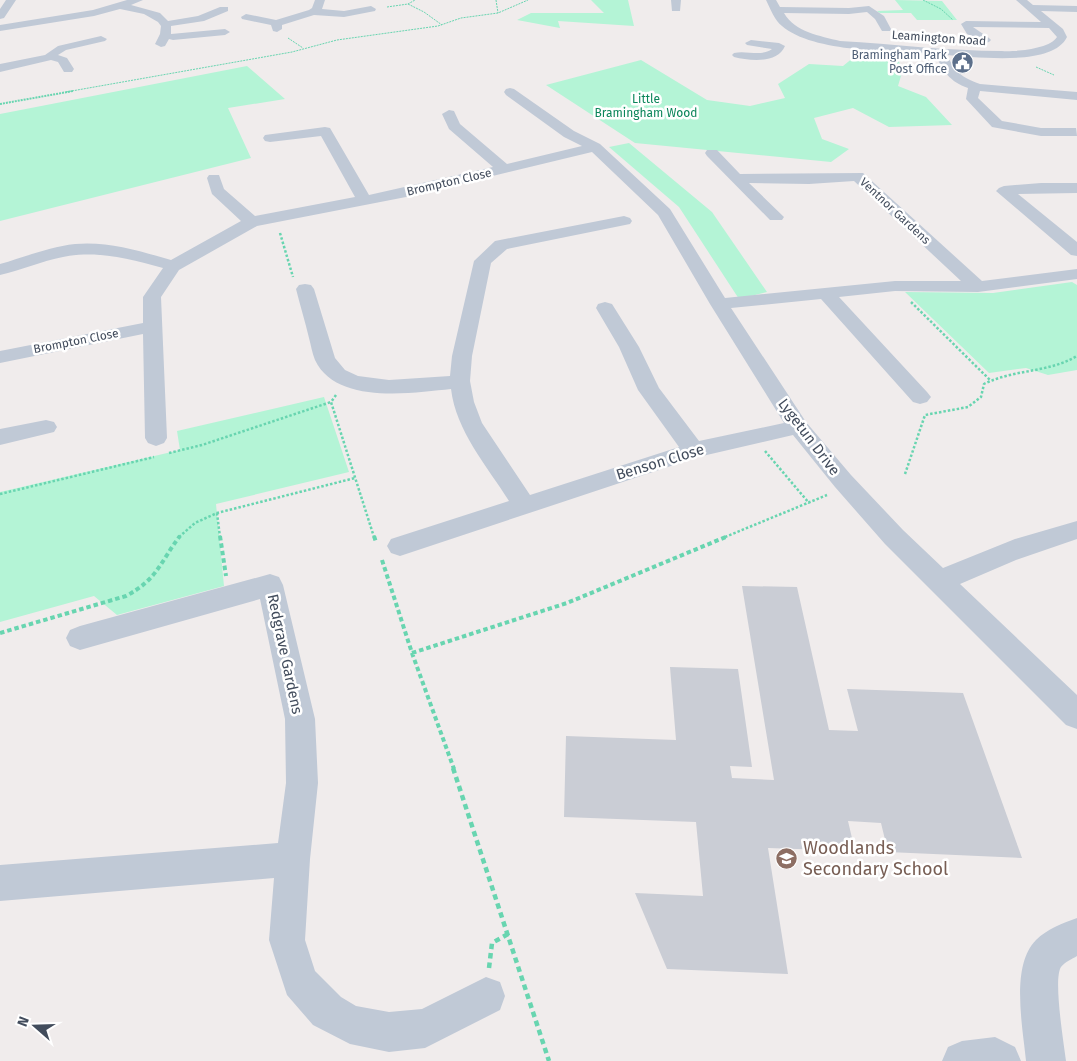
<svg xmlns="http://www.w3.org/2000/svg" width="1077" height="1061" font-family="'Fira Sans',sans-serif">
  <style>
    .green { fill: #b4f4d6 }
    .building { fill: #cacdd5 }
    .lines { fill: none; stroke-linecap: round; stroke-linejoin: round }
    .path-far4 { stroke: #68d5b0; stroke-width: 1; stroke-dasharray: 2 1; stroke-linecap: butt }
    .path-far3 { stroke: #68d5b0; stroke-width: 2; stroke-dasharray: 2 1; stroke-linecap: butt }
    .path-far2 { stroke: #68d5b0; stroke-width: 2.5; stroke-dasharray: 2.5 2; stroke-linecap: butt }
    .path-far1 { stroke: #68d5b0; stroke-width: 4; stroke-dasharray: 4.5 3; stroke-linecap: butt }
    .path { stroke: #68d5b0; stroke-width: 4.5; stroke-dasharray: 5.5 4; stroke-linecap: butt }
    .minor { fill: #c0c9d6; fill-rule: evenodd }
    .labels { text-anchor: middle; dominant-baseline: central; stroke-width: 5; stroke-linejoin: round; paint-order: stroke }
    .far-street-label { font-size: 12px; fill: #424c5c; stroke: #fff }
    .far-service-label { font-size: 12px; fill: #4e5e75; stroke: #fff; text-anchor: end }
    .far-park-label { font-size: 12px; fill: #0b855a; stroke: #fff }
    .street-label { font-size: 15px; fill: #424c5c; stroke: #fff }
    .near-education-label { font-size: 18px; fill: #785e54; stroke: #fff; text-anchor: start }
  </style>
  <rect width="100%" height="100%" fill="#f0ecec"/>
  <!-- green -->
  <path class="green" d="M591,0h37l6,26 -76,-5 2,7 -43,-8 14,-7h73z
    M895,0l47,1 15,19h-40l-6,-7h-31l-3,-2 26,-1z
    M859,53l36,2 8,14 -5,17 28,11 26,28 -63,2 -36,-19 -39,10 8,21 27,10 -18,13 -196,-19 -89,-58 95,-25 66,40 43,6 35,-8 -7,-14 31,-20 34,2z
    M247,66l38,33 -57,9 23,50 -251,63v-107z
    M629,143l83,69 55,80 -28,7 -60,-92 -70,-60z
    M1072,282l5,3v85l-29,5 -22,-7 -37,5 -84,-81 88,1z
    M324,397l25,75 -133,32 8,82 -107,29 -23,-19 -94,26v-130l180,-42 -3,-19z"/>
  <!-- building -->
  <path class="building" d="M742,586l55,1 32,143 29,1 -11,-42 116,4 59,165 -134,-6 -7,-29 -33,-2 7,30 -87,-3 20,126 -121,-5 -32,-76 68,3 -7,-74 -132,-5 2,-81 110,4 -6,-73 68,2 14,98 -22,-1 2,12 42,2z"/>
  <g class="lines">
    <!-- path-far4 -->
    <path class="path-far4" d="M496,0l2,13
      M923,0l18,9 12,11
      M408,4l16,8 18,13
      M387,7l21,-3 7,-4
      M288,38l15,10
      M1036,67l18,8
      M66,92l226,-40 45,-12 101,-14 23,-8 37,-5 30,-13"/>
    <!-- path-far3 -->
    <path class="path-far3" d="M0,104l73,-13"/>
    <!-- path-far2 -->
    <path class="path-far2" d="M280,233l13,44
      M911,302l79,78
      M336,395l-5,7 43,135
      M765,451l44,52
      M169,453l33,-8 129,-43
      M905,474l20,-59 43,-8 13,-10 3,-13c30,-15 64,-11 93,-28
      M0,494l154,-37
      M217,513l3,24
      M179,537l16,-14 22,-10 138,-35
      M725,537l102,-42"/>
    <!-- path-far1 -->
    <path class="path-far1" d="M220,536l6,40
      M374,536l2,6
      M382,560l30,93 42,116
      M0,633l126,-37c32,-17 34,-34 54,-60
      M412,653l155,-50 161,-67"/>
    <!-- path -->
    <path class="path" d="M453,768l96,293
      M489,968l3,-25 16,-9"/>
    <!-- minor -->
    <path class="minor" d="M6,0h10l-12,18 -4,1v-10z
      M127,0h16l-12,5 29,8 8,8 30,-5 22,-9h8v4l-24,10 -33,5v8l54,-5 5,3 -5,3 -52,5 -4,-1 -4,7 -4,1 -6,-3 5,-10 1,-8 -3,-4 -14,-8 -24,-5 -26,7 -94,15v-6l93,-15z
      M315,0h10l-3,9 22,2 27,-5 5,3 -1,2 -31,6 -30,-2 -32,10v4l-5,3 -4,-1 -2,-6 -29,-6 -1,-2 5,-3 30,6 33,-10 3,-2z
      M671,0h10l-1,11h-8z
      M766,0h10l4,7 69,1 20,-2 15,10 7,13 -1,2h-8l-7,-12 -8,-7 -18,2 -65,-1c11,19 36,23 56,28 54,3 108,10 162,10 13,1 48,-2 55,-14l-8,-9 -76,-1 16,11 2,2 -2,2 -4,1 -18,-9 -6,-10 5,-3 75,1 -25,-22h11l6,5 44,1v6l-36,-1 22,18 4,8c-14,30 -91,20 -120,18 9,18 14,22 33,29l97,8v8l-97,-9 -2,7 24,23 39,7h35l1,8h-36l-49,-9 -26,-28 2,-11c-18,-6 -25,-17 -33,-34 -40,-3 -122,-1 -153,-28 -7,-5 -12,-18 -16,-26z
      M101,36l6,3 -2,2 -39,9 -8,5 9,3 7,11 -2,3h-8l-6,-10 -7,-2 -51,12v-8l45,-9 13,-9z
      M751,40l28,3 6,3c-8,18 -35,15 -51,11l-2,-2 2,-2c12,-3 28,4 38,-4l-25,-4 -2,-2z
      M510,88l4,1 60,42 26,13 70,65 55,89 170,-17h66l-107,-100 -45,3 -60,-1 35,34 -2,3h-12l-63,-64 -2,-3 2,-3h10l23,24 123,-1 119,108 95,-12v10l-99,13 -83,-1 -56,6 88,95 4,5 -4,5 -7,2 -7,-2 -92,-103 -90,9 75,114 45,53 52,55 40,38 72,-29 62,-18v18l-61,21 -56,24 117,111v34l-11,-4 -181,-181 -50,-57 -42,-52 -95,22 -298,99 -9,-3 -4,-7 4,-7 118,-38c-22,-35 -53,-70 -58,-112 -39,4 -115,16 -136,-29 -3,-7 -4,-15 -6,-22 -4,-17 -9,-33 -13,-49l3,-4 6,-1 6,1 3,4 21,69 10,12 13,6 31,4 61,-4 2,-20 22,-95 21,-20 129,-25 6,2 2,3 -2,3 -123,25 -16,14 -19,93 -2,25 4,21 8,21 48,72 149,-48 -41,-57 -19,-43 -23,-39 2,-4 7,-2 7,2 27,43 20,41 40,53 85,-18 -74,-119 -52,-89 -66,-63 -186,45 -149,29 -78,44 -18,27 6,141 -3,5 -8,3 -8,-3 -3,-5 -2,-104 -143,29v-12l143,-28v-26l20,-29c-33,-9 -65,-18 -100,-11 -21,4 -42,13 -63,18v-11c25,-7 49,-17 75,-20 33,-3 65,7 96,16l70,-39 -29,-27 -5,-16 2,-3h10l5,14 31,27 100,-19 -34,-61 -51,6 -5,-1 -2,-3 2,-3 60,-8 5,1 39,67 124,-28 -44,-38 -7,-15 7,-4 5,1 6,13 47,40 75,-18 -18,-9 -58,-42 -2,-3 2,-3z
      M1041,183h36v10l-59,1 59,48v14l-6,-1 -75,-64 3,-3 5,-2z
      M46,420l8,2 3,5 -3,5 -54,13v-16z
      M270,574l9,3 4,8 32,134 3,64 -8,76 -5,81 10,31 26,26 15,9 33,6 33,-3 64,-32 14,5 5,14 -5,14 -75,38 -36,4 -39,-8 -37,-19 -26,-30 -18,-55 5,-62 -274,23v-36l278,-22 8,-60 -1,-64 -25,-120 -180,51 -10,-4 -4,-8 4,-8 10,-4z
      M1077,918v38c-5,3 -12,6 -16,11 -8,12 3,77 5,94h-40c-3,-33 -16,-95 10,-121 11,-11 27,-17 41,-22z
      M995,1037l20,10 6,14h-79l6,-14 14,-6z"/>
  </g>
  <!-- icons -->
  <defs>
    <symbol id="civic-disc" viewBox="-11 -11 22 22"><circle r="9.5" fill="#5c6f8a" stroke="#fff"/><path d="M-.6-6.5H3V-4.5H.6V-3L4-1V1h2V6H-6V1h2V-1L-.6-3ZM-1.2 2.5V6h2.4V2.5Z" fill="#fff"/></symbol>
    <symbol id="school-disc" viewBox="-11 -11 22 22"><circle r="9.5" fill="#8d6e63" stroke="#fff"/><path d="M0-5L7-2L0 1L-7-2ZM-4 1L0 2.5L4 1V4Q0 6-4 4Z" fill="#fff"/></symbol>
  </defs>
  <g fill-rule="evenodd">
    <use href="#civic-disc" x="950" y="50" width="25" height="25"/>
    <use href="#school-disc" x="774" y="846" width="25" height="25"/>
  </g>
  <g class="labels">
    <!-- far-street labels -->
    <g class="far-street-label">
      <text transform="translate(939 38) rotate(4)">Leamington Road</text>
      <text transform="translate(449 182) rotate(-13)">Brompton Close</text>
      <text transform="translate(895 211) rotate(43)">Ventnor Gardens</text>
      <text transform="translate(76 341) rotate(-11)">Brompton Close</text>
    </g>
    <!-- far-service labels -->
    <g class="far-service-label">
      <text x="947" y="55">Bramingham Park<tspan x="947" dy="14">Post Office</tspan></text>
    </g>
    <!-- far-park labels -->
    <g class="far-park-label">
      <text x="646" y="99">Little<tspan x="646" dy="14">Bramingham Wood</tspan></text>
    </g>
    <!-- street labels -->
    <g class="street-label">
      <text transform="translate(809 437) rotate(53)">Lygetun Drive</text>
      <text transform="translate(660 462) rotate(-17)">Benson Close</text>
      <text transform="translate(285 654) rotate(78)">Redgrave Gardens</text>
    </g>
    <!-- near-education labels -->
    <g class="near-education-label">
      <text x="803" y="848">Woodlands<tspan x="803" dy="21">Secondary School</tspan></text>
    </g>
  </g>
  <!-- north arrow -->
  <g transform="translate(35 1026) rotate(290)" stroke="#ffffff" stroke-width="4" paint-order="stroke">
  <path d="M0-4L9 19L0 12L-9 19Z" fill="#424c5c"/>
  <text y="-8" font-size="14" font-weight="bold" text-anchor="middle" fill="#424c5c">N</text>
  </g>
</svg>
